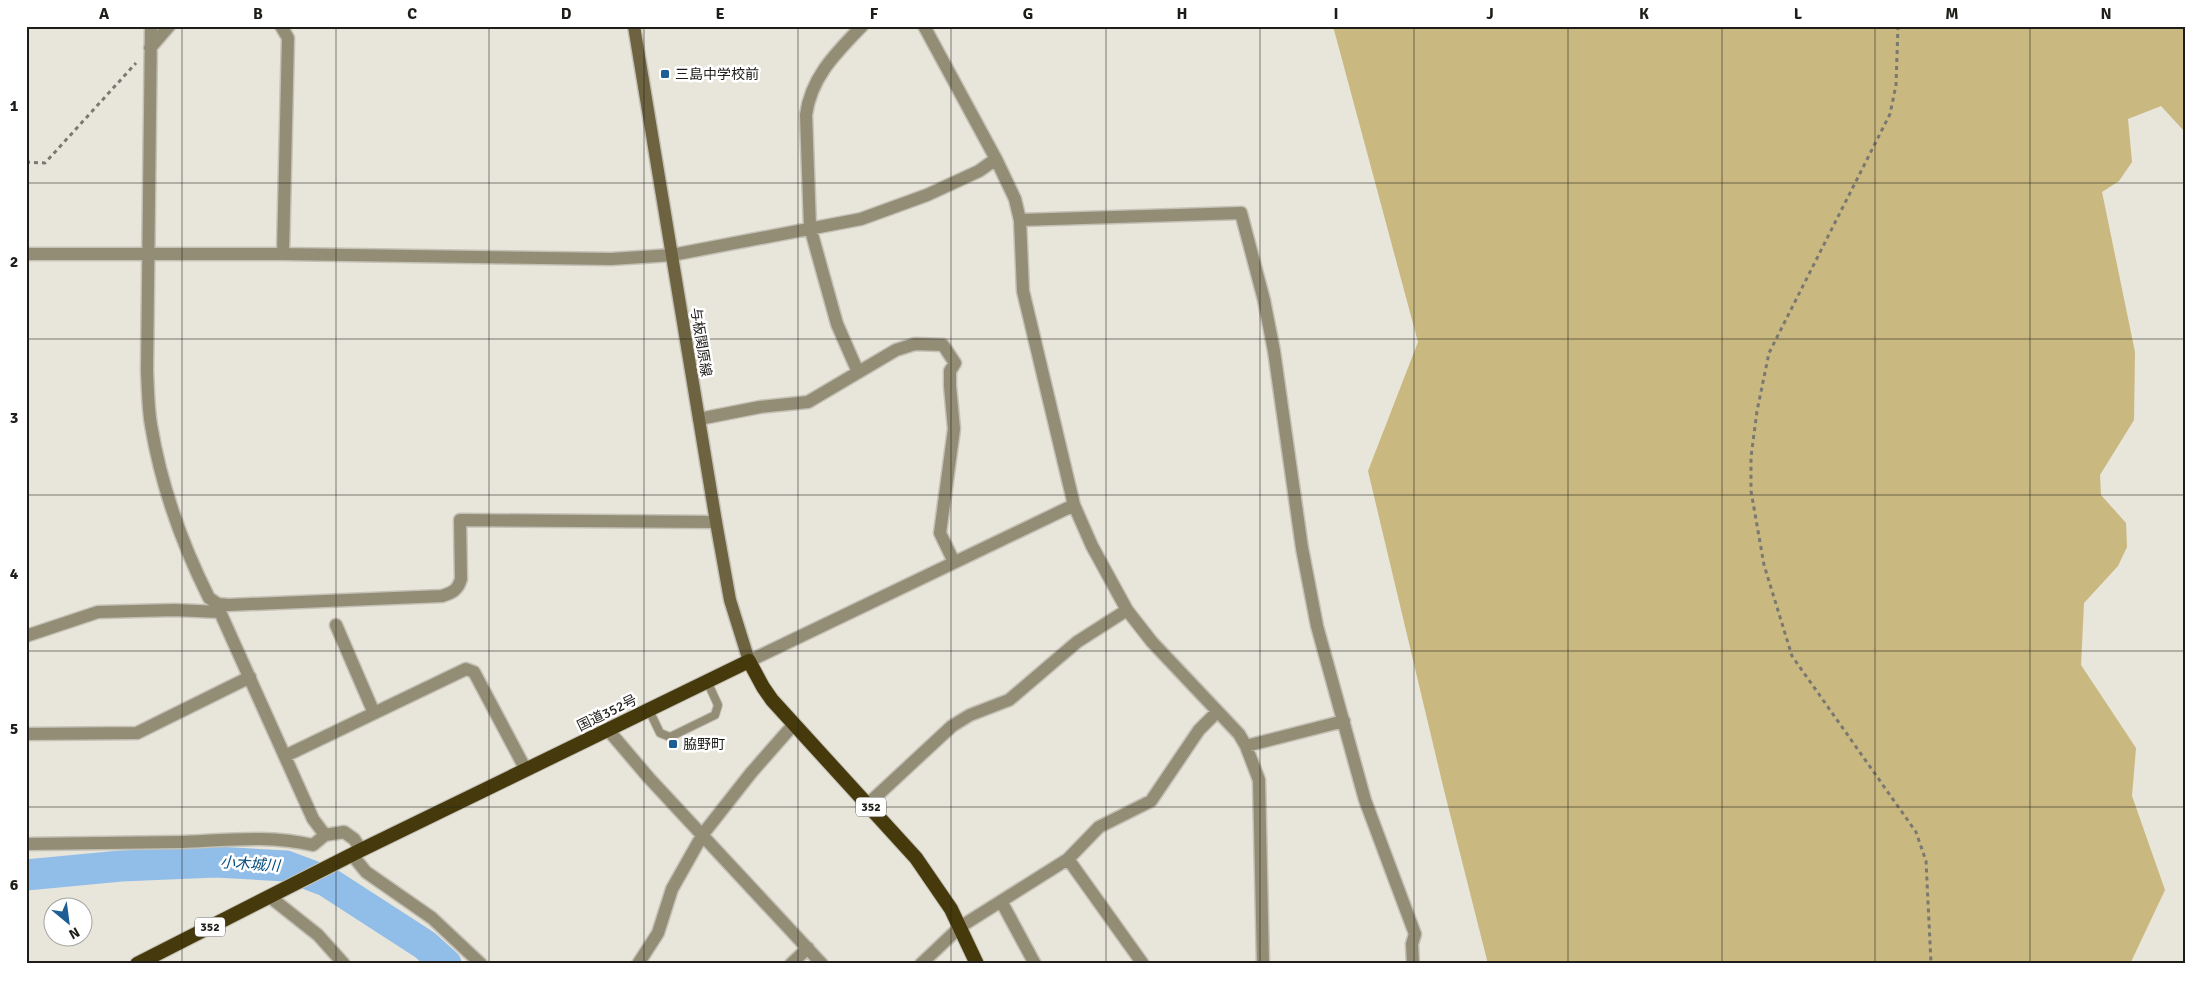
<svg xmlns="http://www.w3.org/2000/svg" width="2211" height="990" font-family="Signika,'Noto Sans JP',sans-serif">
  <style>
    .forest { fill: #c9b87f }
    .lines { fill: none; stroke-linecap: round; stroke-linejoin: round }
    .river { stroke: #91bee9; stroke-width: 31 }
    .service-casing { stroke: #c4c1b7; stroke-width: 10 }
    .minor-casing { stroke: #c4c1b7; stroke-width: 15 }
    .secondary-casing { stroke: #c4c1b7; stroke-width: 15 }
    .trunk-casing { stroke: #c4c1b7; stroke-width: 16 }
    .path { stroke: #7a7871; stroke-width: 3; stroke-dasharray: 4 4; stroke-linecap: butt }
    .service { stroke: #948d75; stroke-width: 8 }
    .minor { stroke: #948d75; stroke-width: 12 }
    .secondary { stroke: #6d6340; stroke-width: 12 }
    .trunk { stroke: #46390c; stroke-width: 14 }
    .grid { fill: none; stroke: #1e1d19; stroke-width: 1; stroke-opacity: 0.55 }
    .poi-dot { fill: #1d5e94; stroke: #fff; stroke-width: 2 }
    .labels { text-anchor: middle; dominant-baseline: central; stroke-width: 5; stroke-linejoin: round; paint-order: stroke }
    .shield { fill: #fff; stroke: #62615e; stroke-width: 1 }
    .shield-label { font-size: 12px; font-weight: bold; fill: #1e1d19 }
    .poi-label { font-size: 14px; fill: #1e1d19; stroke: #fff; text-anchor: start }
    .street-label { font-size: 14px; fill: #1e1d19; stroke: #fff }
    .water-label { font-size: 15px; font-style: italic; fill: #004b7e; stroke: #fff }
    .neatline { fill: none; stroke: #1e1d19; stroke-width: 2 }
    .grid-label { font-size: 16px; text-anchor: middle; font-weight: bold; fill: #1e1d19 }
  </style>
  <rect width="100%" height="100%" fill="#e8e5da"/>
  <!-- forest -->
  <path class="forest" d="M1333,26h852v106l-24,-26 -33,13 4,43 -13,19 -17,11 33,160 -1,68 -34,55 1,20 25,28 1,24 -9,19 -34,37 -3,62 55,83 -4,48 33,94 -35,74h-642l-44,-174 -76,-319 50,-129z"/>
  <g class="lines">
    <!-- river -->
    <path class="river" d="M26,875l95,-9 95,-4 70,4 40,15 99,64 21,19"/>
    <defs>
      <path id="service" d="M649,710l11,23 10,4 45,-22 3,-10 -11,-24"/>
      <path id="minor" d="M151,26l-4,345c1,18 1,37 4,54 10,60 31,119 58,173l9,6 10,1 214,-9c10,-3 16,-6 19,-17l-1,-59 256,2
        M281,26l7,12 -5,216
        M924,26l72,133 19,40 5,21 3,71 51,214 18,41 35,64 25,32 87,92 7,12 13,34 4,184
        M150,48l19,-22
        M1020,220l221,-7 23,87 10,51 28,197 15,78 48,174 50,134 -3,10 1,20
        M26,254h257l328,5 61,-4 189,-36 66,-24 52,-24 17,-12
        M858,372l-21,-48 -27,-97 -4,-112c5,-38 30,-62 56,-89
        M699,419l61,-12 48,-5 88,-52 19,-6 28,1 12,18 -5,8v15l4,43 -14,104 14,29
        M218,604l2,8 93,207 12,16
        M336,625l38,88
        M26,636l72,-24 76,-2 46,2
        M749,661l325,-156
        M609,731l40,47 173,186
        M26,734l111,-1 113,-56
        M1246,746l98,-25
        M285,756l181,-87 8,3 52,98
        M868,804l84,-78 18,-11 39,-15 68,-58 50,-32
        M26,844c53,-1 105,-1 157,-2 45,-2 87,-7 130,3l12,-10 19,-3 10,7 7,11
        M353,856l13,16 66,46 49,46
        M1068,859l31,-32 52,-26 48,-71 18,-18
        M270,897l48,38 26,29
        M1001,901l34,63
        M638,964l20,-31 14,-44 31,-55 48,-61 43,-49
        M791,964l17,-16
        M921,964l39,-37 108,-68 75,105"/>
      <path id="secondary" d="M634,26l82,496 14,78 19,61"/>
      <path id="trunk" d="M137,964l224,-114 388,-189 14,26 9,13 144,158 35,51 26,55"/>
    </defs>
    <!-- service casing -->
    <use href="#service" class="service-casing"/>
    <!-- minor casing -->
    <use href="#minor" class="minor-casing"/>
    <!-- secondary casing -->
    <use href="#secondary" class="secondary-casing"/>
    <!-- trunk casing -->
    <use href="#trunk" class="trunk-casing"/>
    <!-- path -->
    <path class="path" d="M1898,26l-2,59 -6,29 -121,239 -12,58 -6,46v34l13,74 28,91 124,176 10,29 5,102
      M26,162l19,1 91,-100"/>
    <!-- service -->
    <use href="#service" class="service"/>
    <!-- minor -->
    <use href="#minor" class="minor"/>
    <!-- secondary -->
    <use href="#secondary" class="secondary"/>
    <!-- trunk -->
    <use href="#trunk" class="trunk"/>
  </g>
  <!-- grid -->
  <path class="grid" d="M182,26v938M336,26v938M489,26v938M644,26v938M798,26v938M951,26v938M1106,26v938M1260,26v938M1414,26v938M1568,26v938M1722,26v938M1875,26v938M2030,26v938M26,183h2159M26,339h2159M26,495h2159M26,651h2159M26,807h2159"/>
  <!-- markers -->
  <g class="poi-dot">
    <rect x="660" y="69" width="10" height="10" rx="2.5"/>
    <rect x="668" y="739" width="10" height="10" rx="2.5"/>
  </g>
  <g class="labels">
    <!-- shield labels -->
    <g class="shield">
      <rect x="856" y="797.5" width="30" height="19" rx="4"/>
      <rect x="195" y="917.5" width="30" height="19" rx="4"/>
    </g>
    <g class="shield-label">
      <text x="871" y="807">352</text>
      <text x="210" y="927">352</text>
    </g>
    <!-- poi labels -->
    <g class="poi-label">
      <text x="675" y="74">三島中学校前</text>
      <text x="683" y="744">脇野町</text>
    </g>
    <!-- street labels -->
    <g class="street-label">
      <text transform="translate(701 342) rotate(81)">与板関原線</text>
      <text transform="translate(607 713) rotate(-26)">国道352号</text>
    </g>
    <!-- water labels -->
    <g class="water-label">
      <text transform="translate(250 864) rotate(4)">小木城川</text>
    </g>
  </g>
  <!-- border -->
  <rect width="2211" height="990" fill="none" stroke="#ffffff" stroke-width="55"/>
  <!-- north arrow -->
  <g transform="translate(68 922) rotate(151)"><circle r="24" fill="#ffffff" stroke="#a5a5a3"/>
  <path d="M0-4L9 19L0 12L-9 19Z" fill="#1d5e94"/>
  <text y="-8" font-size="14" font-weight="bold" text-anchor="middle" fill="#1e1d19">N</text>
  </g>
  <rect x="28" y="28" width="2156" height="934" class="neatline"/>
  <g class="grid-label">
    <text x="104" y="19">A</text>
    <text x="258" y="19">B</text>
    <text x="412" y="19">C</text>
    <text x="566" y="19">D</text>
    <text x="720" y="19">E</text>
    <text x="874" y="19">F</text>
    <text x="1028" y="19">G</text>
    <text x="1182" y="19">H</text>
    <text x="1336" y="19">I</text>
    <text x="1490" y="19">J</text>
    <text x="1644" y="19">K</text>
    <text x="1798" y="19">L</text>
    <text x="1952" y="19">M</text>
    <text x="2106" y="19">N</text>
    <text x="14" y="111">1</text>
    <text x="14" y="267">2</text>
    <text x="14" y="423">3</text>
    <text x="14" y="579">4</text>
    <text x="14" y="734">5</text>
    <text x="14" y="890">6</text>
  </g>
</svg>
